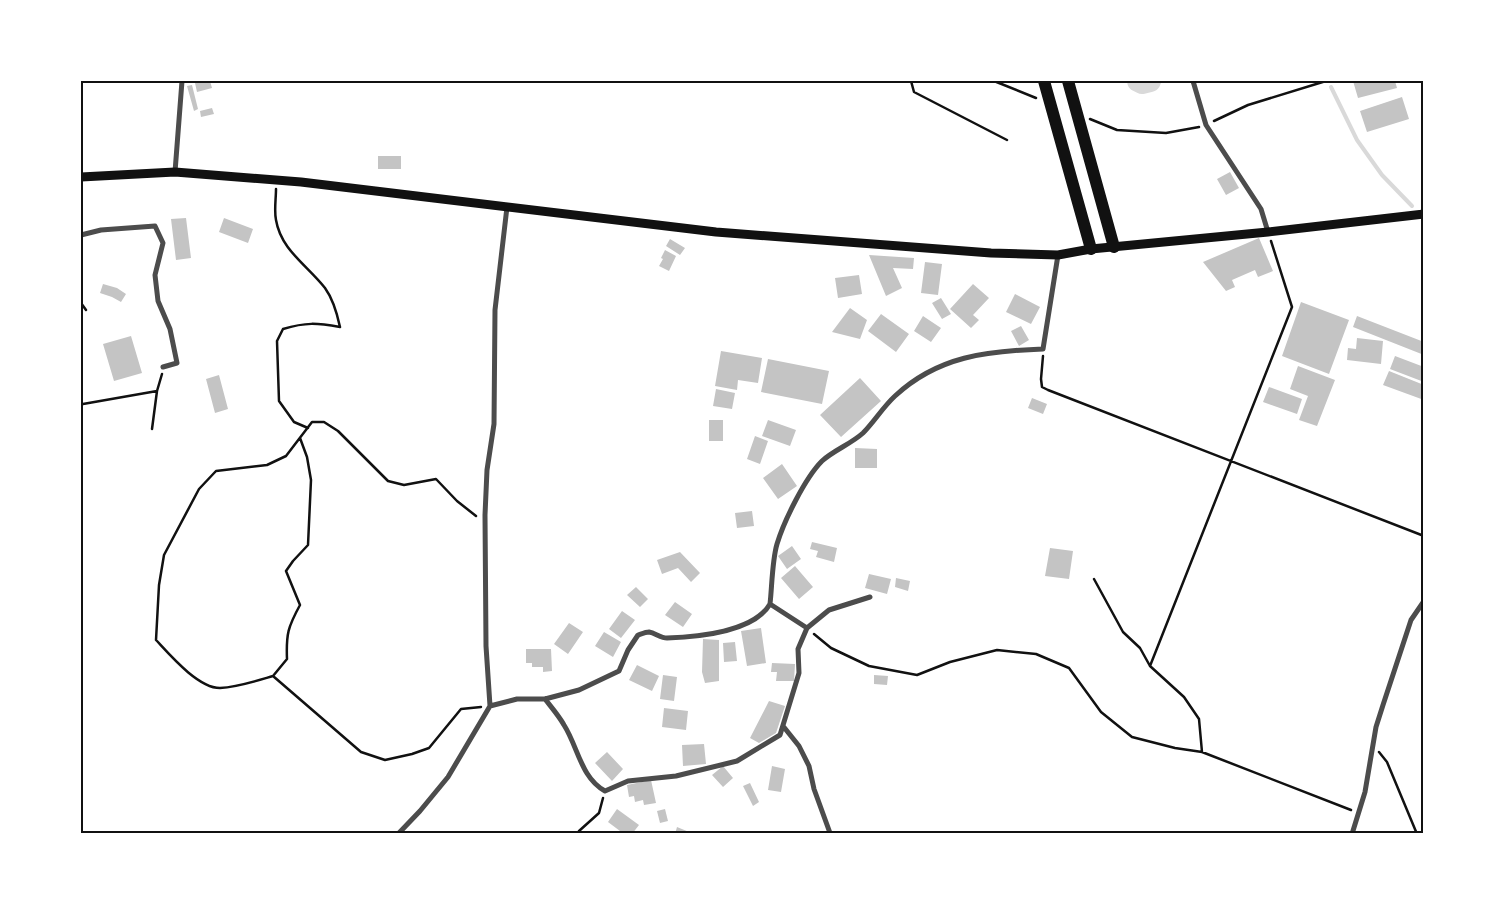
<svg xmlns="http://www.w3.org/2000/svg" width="1505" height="915" font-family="'Roboto Serif',serif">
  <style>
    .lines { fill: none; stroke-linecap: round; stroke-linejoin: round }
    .stream { stroke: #d9d9d9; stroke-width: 4 }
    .river { stroke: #d9d9d9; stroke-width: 22 }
    .building { fill: #c4c4c4 }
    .path { stroke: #111; stroke-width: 2.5 }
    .minor { stroke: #4c4c4c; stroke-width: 5 }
    .secondary { stroke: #111; stroke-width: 9 }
    .motorway { stroke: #111; stroke-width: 12 }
    .neatline { fill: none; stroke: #111; stroke-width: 2 }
  </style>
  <rect width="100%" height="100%" fill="#fff"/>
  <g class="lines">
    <!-- stream -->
    <path class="stream" d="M1331,87l26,53 25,35 30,31"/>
    <!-- river -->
    <path class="river" d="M1138,81l4,2 8,-2"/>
  </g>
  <!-- building -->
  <path class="building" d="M202,81h8l2,7 -15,4 -2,-9z
    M1353,81h42l2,7 -39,10z
    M192,85l6,24 -4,2 -7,-25z
    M1402,97l7,22 -42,13 -7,-21z
    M212,108l2,6 -13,3 -1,-6z
    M378,156h23v13h-23z
    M1230,172l9,16 -13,7 -9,-16z
    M186,218l5,40 -15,2 -5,-41z
    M224,218l29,11 -5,14 -29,-11z
    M1259,238l14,33 -15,6 -3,-7 -23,10 3,7 -9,4 -23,-29z
    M670,239l15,9 -5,7 -14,-9z
    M665,250l11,6 -7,15 -10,-5 4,-7 -2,-1z
    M869,255l45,3 -1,11 -20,-1 9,20 -16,8z
    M925,262l17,2 -4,31 -17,-2z
    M859,275l3,19 -24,4 -3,-20z
    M103,284l14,4 9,6 -5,8 -9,-5 -12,-4z
    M973,284l16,14 -16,17 6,5 -8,8 -21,-19z
    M1015,294l25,13 -9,17 -25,-12z
    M941,298l10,16 -9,5 -10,-16z
    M1301,302l48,18 -20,54 -47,-18z
    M850,308l17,12 -7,19 -28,-7z
    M881,314l28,20 -13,18 -28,-21z
    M923,316l18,12 -10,14 -17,-11z
    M1357,316l67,26v13l-71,-28z
    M1021,326l8,14 -10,6 -8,-15z
    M131,336l11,37 -28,8 -11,-37z
    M1357,338l26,3 -2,23 -34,-4 1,-12 8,1z
    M721,351l41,7 -4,25 -20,-3 -1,10 -22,-4z
    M1395,356l29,11v15l-34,-13z
    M768,359l61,12 -7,33 -61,-12z
    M1298,366l37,14 -18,46 -18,-6 9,-24 -18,-7z
    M1389,371l35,14v15l-41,-15z
    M219,375l9,34 -13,4 -9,-34z
    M860,378l21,23 -40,36 -21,-22z
    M1269,387l33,12 -5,15 -34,-12z
    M716,389l19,4 -3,16 -19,-3z
    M1032,398l15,6 -4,10 -15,-6z
    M709,420h14v21h-14z
    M768,420l28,10 -6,16 -28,-10z
    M755,436l13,5 -8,23 -13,-5z
    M855,448l22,1v19h-22z
    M782,464l15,22 -19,13 -15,-21z
    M752,511l2,15 -17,2 -2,-15z
    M812,542l25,6 -3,14 -18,-5 2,-6 -8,-2z
    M792,546l9,13 -14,10 -9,-13z
    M1050,548l23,3 -4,28 -24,-3z
    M680,552l20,21 -9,9 -13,-14 -16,6 -5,-14z
    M795,566l18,21 -14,12 -18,-21z
    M869,574l22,5 -4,15 -22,-6z
    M896,578l14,3 -2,10 -13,-4z
    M636,587l12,12 -8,8 -13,-12z
    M675,602l17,12 -9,13 -18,-12z
    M622,611l13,9 -14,18 -12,-9z
    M569,623l14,9 -15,22 -14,-10z
    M761,628l5,35 -19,3 -6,-35z
    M604,632l17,10 -8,15 -18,-11z
    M703,639l16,1v41l-14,2 -3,-11z
    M735,642l2,19 -13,1 -1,-19z
    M526,649h25l1,22 -9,1v-5h-11v-4h-6z
    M772,663l23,1 -1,17h-18l1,-9h-6z
    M637,665l22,11 -7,15 -23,-11z
    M663,675l14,2 -3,24 -14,-2z
    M874,675l14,1 -1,9 -13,-1z
    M769,701l16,5 -9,27 -17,10 -9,-5z
    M664,708l24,3 -2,19 -24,-3z
    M704,744l2,20 -23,2 -1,-21z
    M607,752l16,17 -11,12 -17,-18z
    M723,766l10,12 -10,9 -11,-12z
    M772,766l13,3 -4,23 -13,-2z
    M651,780l5,23 -12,2 -1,-5 -8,2 -1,-6 -5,1 -2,-12z
    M750,783l9,19 -6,4 -10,-20z
    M617,809l22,16 -7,9h-8l-16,-12z
    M665,809l3,12 -8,2 -3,-12z
    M677,827l17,7h-19z"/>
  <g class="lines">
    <!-- path -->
    <path class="path" d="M911,81l3,11 93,48
      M994,81l42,17
      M1090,119l27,11 49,3 33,-6
      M1214,121l34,-16 78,-24
      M276,189c0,10 -2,22 0,31 5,30 31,45 49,68 8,11 12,25 15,39 -23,-4 -34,-5 -57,2l-6,12 2,60 15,21 14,6
      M81,303l5,7
      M1043,356l-2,23 1,8 6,3 376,146
      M83,404l74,-13 5,-17
      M152,429l5,-38
      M476,516l-19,-15 -21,-22 -32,6 -16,-4 -50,-50 -14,-9h-12l-26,34 -19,9 -51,6 -17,18 -35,66 -5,30 -3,55c14,15 42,48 64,48 18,-1 36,-7 53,-12l88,76 24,8 27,-6 17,-6 32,-39 20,-2
      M1094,579l29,53 17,16 10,18 34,31 15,22 3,33 149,58
      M814,634l17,14 38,18 48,9 33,-13 47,-12 39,4 33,14 32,44 31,25 43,11 27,4
      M1150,666l142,-359 -21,-66
      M273,676l14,-17c-1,-25 1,-32 13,-54l-14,-34 7,-10 15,-16 3,-65 -4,-23 -7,-19
      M1379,752l8,10 30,72
      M582,834l-3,-3 20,-18 4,-15"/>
    <!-- minor -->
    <path class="minor" d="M1193,81l13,44 55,84 7,23
      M175,172l7,-91
      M81,235l20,-5 54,-4 8,17 -8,32 3,26 12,28 7,34 -14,4
      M770,604l37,24
      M545,699c7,9 14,17 19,26 14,22 17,53 41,66l23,-10 48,-5 61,-15 43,-26 19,-62 -1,-24 9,-21 22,-18 41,-13
      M490,706l27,-7h28l34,-9 40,-19 9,-21 10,-15c3,-1 8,-3 11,-3 6,1 12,6 18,6 30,-1 87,-6 103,-34 2,-17 2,-43 7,-60 7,-23 28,-66 45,-83 12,-11 29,-17 41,-28 11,-11 20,-26 32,-37 43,-40 92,-45 148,-47l15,-94
      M783,726l16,20 10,20 5,23 16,44
      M398,834l22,-23 28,-34 42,-71 -4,-60 -1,-131 2,-45 7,-46 1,-114 12,-103
      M1352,834l13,-42 11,-65 7,-22 28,-85 13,-19"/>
    <!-- secondary -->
    <path class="secondary" d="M81,177l94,-5 126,10 415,50 275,21 67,2 33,-6 177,-17 156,-18"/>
    <!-- motorway -->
    <path class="motorway" d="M1044,81l47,168
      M1068,81l46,166"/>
  </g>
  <!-- border -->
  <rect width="1505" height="915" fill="none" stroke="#ffffff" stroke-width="165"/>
  <rect x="82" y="82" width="1340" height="750" class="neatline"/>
</svg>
